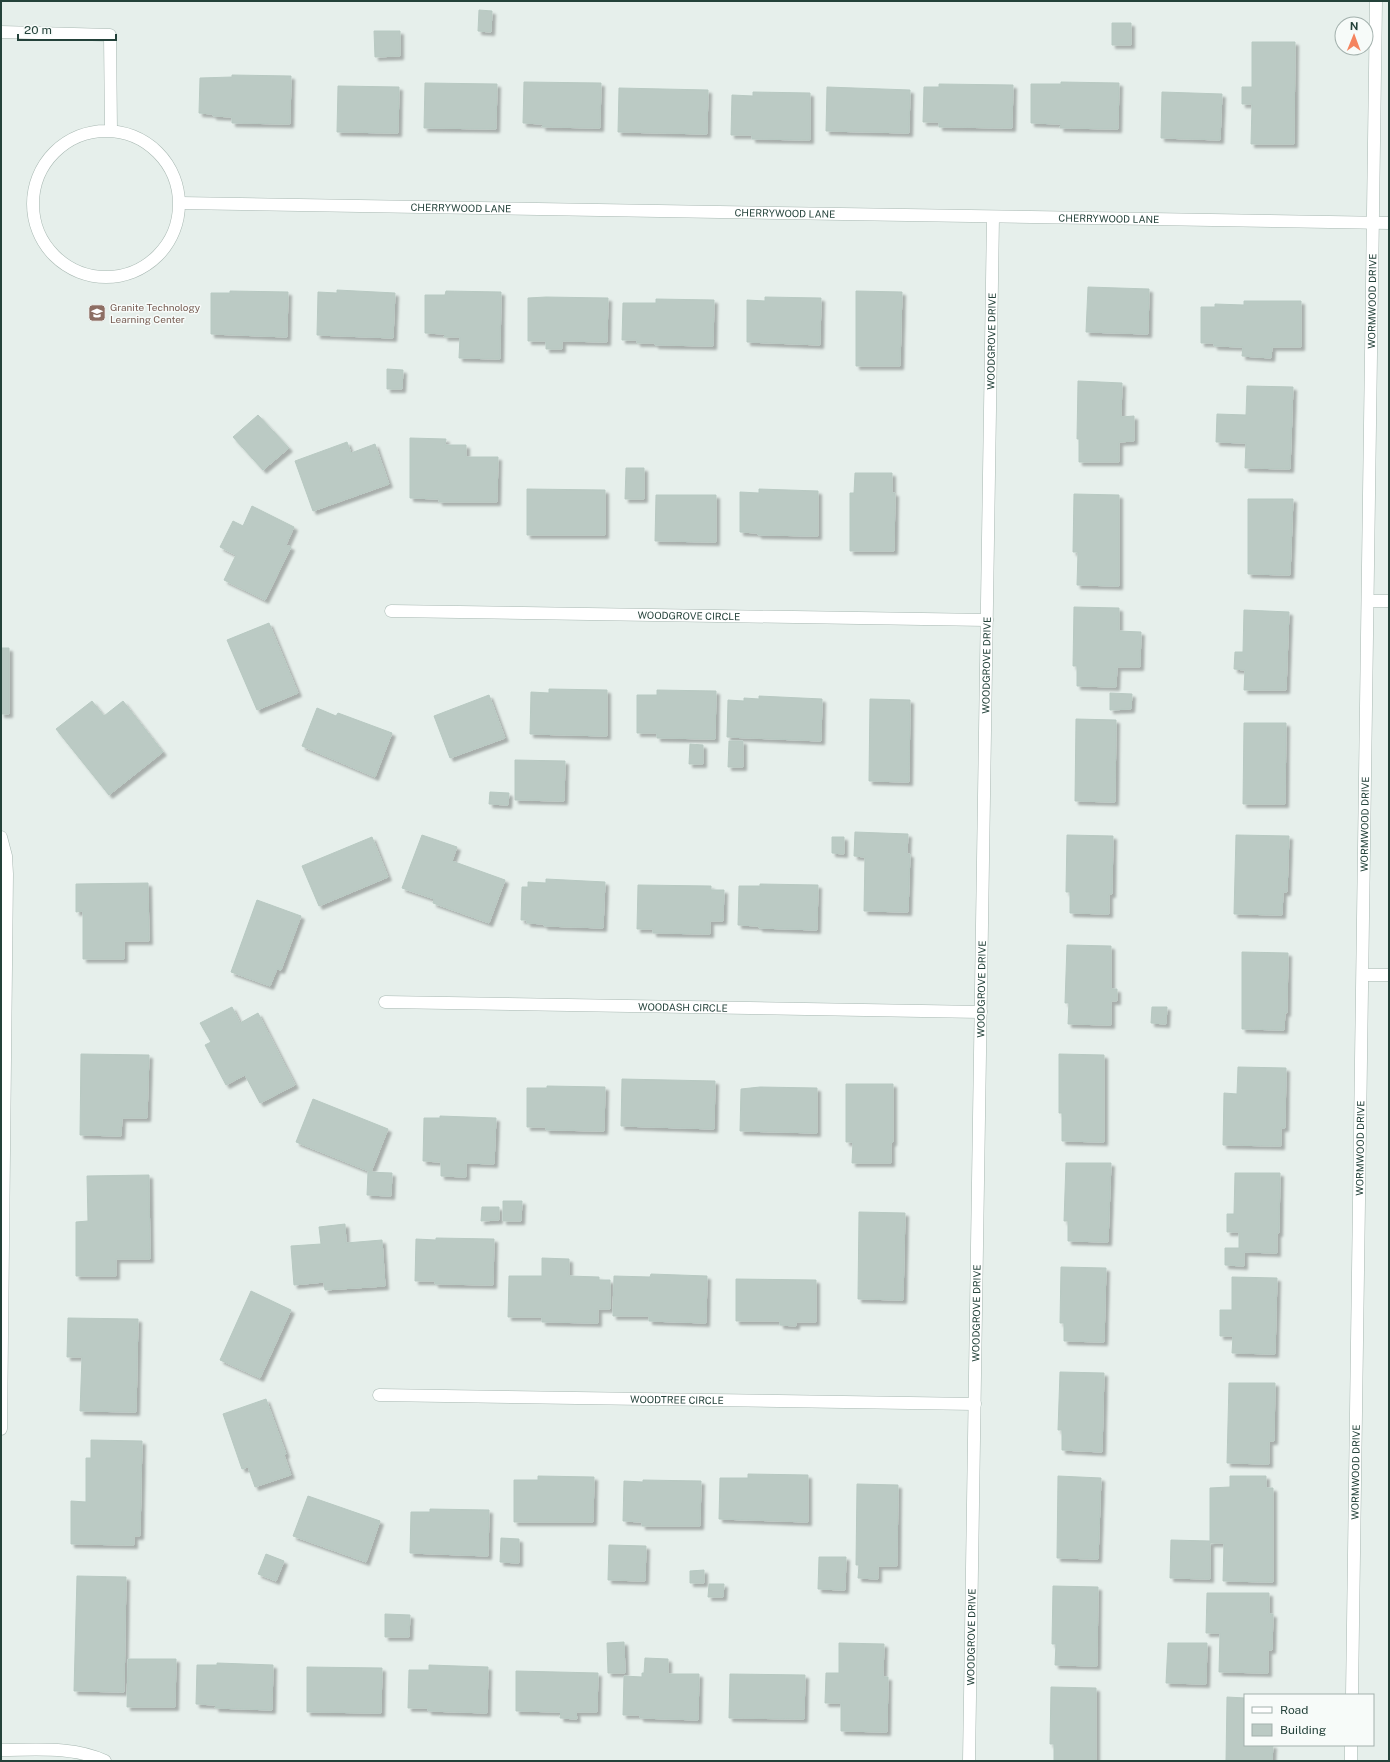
<svg xmlns="http://www.w3.org/2000/svg" width="1390" height="1762" font-family="'Public Sans',sans-serif">
  <style>
    .building { fill: #bbcac4; stroke: #b8c9c2; filter: url(#shadow) }
    .lines { fill: none; stroke-linecap: round; stroke-linejoin: round }
    .service-casing { stroke: #a8b8b2; stroke-width: 13 }
    .minor-casing { stroke: #a8b8b2; stroke-width: 13 }
    .service { stroke: #fff; stroke-width: 12 }
    .minor { stroke: #fff; stroke-width: 12 }
    .labels { text-anchor: middle; dominant-baseline: central; stroke-width: 3; stroke-linejoin: round; paint-order: stroke }
    .street-label { font-size: 10px; fill: #24423a; stroke: #f7fbf9 }
    .education-label { font-size: 10px; fill: #785e54; stroke: #f7fbf9; text-anchor: start }
  </style>
  <defs>
    <filter id="shadow"><feDropShadow dx="3.5" dy="3.5" stdDeviation="1" flood-color="#0004"/></filter>
  </defs>
  <rect width="100%" height="100%" fill="#e6efeb"/>
  <!-- building -->
  <path class="building" d="M479,10l13,1 -1,21 -13,-1z
    M1112,23h19v22h-19z
    M374,31h26v25l-25,1z
    M1252,42h43l-1,102h-43l1,-40h-10v-17h10z
    M232,75l59,1 -1,48 -58,-1v-6l-19,-1v-2l-14,-1 1,-35 32,-1z
    M524,82l77,1 -1,45 -58,-1 1,-3 -20,-1z
    M1061,82l58,1 -1,46 -58,-1 1,-4 -30,-1v-39h30z
    M425,83l72,1 -1,45 -72,-1z
    M939,84l74,1 -1,43 -73,-1v-5h-16l1,-35h15z
    M338,86l61,1 -1,46 -61,-1z
    M827,87l83,3 -1,43 -83,-2z
    M619,88l89,2 -1,44 -89,-2z
    M753,92l57,1v47l-58,-1v-4h-21l1,-40 21,1z
    M1162,92l60,2 -2,46 -59,-2z
    M1088,287l61,2 -1,45 -62,-2z
    M337,290l58,3 -2,45 -76,-3 1,-43 19,1z
    M230,291l58,1 -1,45 -76,-3v-41h19z
    M446,291l55,1 -1,67 -41,-1 1,-21h-16l1,-3 -20,-1v-38h20z
    M856,291l46,1 -2,74h-44z
    M546,297l62,1 -1,44 -45,-1v8h-16v-8h-18v-43z
    M765,297l56,1 -1,47 -73,-3v-42l18,1z
    M656,299l58,1 -1,46 -58,-1v-2h-18v-3h-15l1,-37h33z
    M1244,301h57v46h-29l-1,11 -29,-2 1,-9 -29,-1v-3h-13v-36h14v-3l29,1z
    M387,369l16,1 -1,19h-15z
    M1078,381l44,2 -1,34 13,-1v25l-15,1v20h-40v-23h-2z
    M1247,386l46,1 -3,82 -45,-1 1,-25 -30,-1 1,-28 29,1z
    M258,415l31,33 -26,22 -30,-33z
    M410,438l36,1 -1,6h21v12h32l-1,45h-58v-3l-29,-1z
    M347,442l4,11 24,-9 14,40 -76,27 -18,-50z
    M626,468h18v31h-19z
    M855,473h37v20h3l-1,58h-44v-58h4z
    M527,489l78,1v45h-78z
    M759,489l59,2v45l-60,-1v-2l-18,-1v-40l19,1z
    M1074,494l45,1v91l-42,-1 1,-33h-5z
    M656,495h60v47l-61,-1z
    M1248,499h45l-3,76 -42,-1z
    M252,506l42,21 -8,18 5,2 -26,53 -41,-20 12,-25 -16,-8 13,-26 10,5z
    M1074,607l45,1v23l22,1 -1,35h-23l-1,20 -39,-1v-20h-4z
    M1244,610l45,2 -3,78h-42l1,-20 -11,-1 1,-17h8z
    M269,623l29,70 -41,17 -30,-70z
    M1,648h8v66h-8z
    M549,689l58,1v46l-77,-2 1,-42 18,1z
    M657,690l59,1 -1,48 -58,-1v-5h-20v-38h20z
    M1110,693l22,1 -1,15 -21,1z
    M489,695l16,43 -55,20 -16,-42z
    M759,696l63,3 -1,42 -94,-4 1,-37 16,1v-3l15,1z
    M870,699l40,1 -1,82 -40,-1z
    M92,701l12,15 19,-15 40,51 -54,43 -53,-66z
    M317,708l19,8 2,-3 54,20 -17,44 -73,-31z
    M1076,719l40,1 -1,82 -40,-1z
    M1244,723h42l-1,81h-42z
    M729,741h14v26h-15z
    M690,744l13,1v19h-14z
    M515,760l50,1 -1,40 -49,-1z
    M490,792l19,1 -1,12 -19,-1z
    M855,832l53,2 -1,20h3l-2,58 -44,-1 1,-54 -11,-1z
    M422,835l35,12 -5,14 53,19 -16,43 -56,-20 1,-4 -32,-11z
    M1067,835l46,1 -1,58h-3v20l-39,-1v-21h-4z
    M1236,835l53,1 -2,56h-4l-1,23 -48,-1z
    M372,837l16,40 -69,29 -17,-40z
    M832,837h12v17l-12,-1z
    M546,879l59,3 -2,46 -59,-2v-2l-17,-1v-3h-6l1,-33h6v-5l18,1z
    M148,883l1,58h-25v18h-41v-48l-7,1v-28z
    M760,884l58,1 -1,45 -58,-2v-2l-21,-1 1,-39h21z
    M638,885l73,1v4h13l-1,31h-13v13l-57,-1v-4h-16z
    M257,900l44,16 -20,54 -4,-1 -7,17 -39,-14z
    M1067,945l44,1v43h6v12h-6v24l-43,-1 1,-21h-4z
    M1242,952l46,1 -1,60 -2,-1 -1,18 -42,-1z
    M232,1007l8,16 18,-10 37,72 -35,18 -15,-28 -19,10 -21,-40 6,-3 -11,-19z
    M1152,1007h15l-1,17 -15,-1z
    M81,1054l68,1 -2,63h-25l-1,18 -41,-1z
    M1059,1054l45,1v87l-42,-1v-28h-3z
    M1238,1067l48,1 -1,60h-4v18l-58,-1 1,-52 13,1z
    M622,1079l93,2 -1,48 -93,-3z
    M846,1084h47v58l-2,1v20h-39l1,-21h-7z
    M547,1086l58,1 -1,44 -58,-1v-3h-19v-39h20z
    M760,1087l57,1v45l-77,-2 1,-42z
    M313,1099l75,30 -17,43 -75,-30z
    M440,1116l56,2 -2,46 -28,-1v14l-25,-1v-14l-18,-1 1,-43h16z
    M1066,1163h45l-3,79 -40,-1v-20h-4z
    M368,1172l24,1 -1,23 -24,-1z
    M1235,1173h45l-1,60h-2v20l-33,-1v14l-19,-1v-17h14v-16h-12v-18h7z
    M149,1175l1,84h-34v17h-40v-54l12,-1 -1,-45z
    M503,1201h19l-1,20h-18z
    M482,1207h17v13l-18,1z
    M859,1212l46,1 -2,87 -45,-1z
    M345,1224l1,19 36,-3 3,46 -60,4 -1,-8 -30,3 -3,-39 30,-2 -2,-17z
    M436,1238l58,1 -1,46 -58,-1v-3h-20l1,-42 20,1z
    M542,1258l27,1v17l30,1v3h11v29h-12v14l-56,-1v-5h-34l1,-41h33z
    M1061,1267l45,1 -2,74 -40,-1v-18h-4z
    M651,1274l56,2 -1,47 -57,-2v-5h-36l1,-40 36,1z
    M1232,1277l45,1 -2,76 -43,-1 1,-17h-13v-26h12z
    M736,1279l80,1v42h-20v4l-16,-1v-4h-44z
    M251,1291l40,19 -31,68 -40,-18z
    M68,1318l70,1 -2,93 -56,-1 2,-54h-15z
    M1060,1372l44,1 -2,79 -40,-2v-20h-4z
    M1229,1383h46l-1,58h-5v23l-42,-1z
    M266,1399l20,55 -2,1 7,20 -36,12 -7,-20 -6,2 -19,-55z
    M91,1440l51,1 -2,95h-6v9l-63,-1v-43l15,1v-44h5z
    M748,1474l60,1v47l-89,-3 1,-41h28z
    M538,1476l56,1 -1,45h-79v-42h24z
    M1058,1476l43,2 -3,81 -41,-1z
    M1230,1476h36v12h7v94l-50,-1 1,-38h-14v36l-40,-1 1,-38 39,1v-53l20,-1z
    M643,1480l58,1 -1,45h-58v-4l-19,-1 1,-40 19,1z
    M857,1484l41,1 -1,81h-19v13l-20,-1 1,-13h-3z
    M308,1496l72,25 -14,41 -73,-26z
    M430,1509l59,1 -1,46 -78,-3 1,-41h19z
    M501,1538l18,1v24l-19,-1z
    M609,1545l37,1 -1,35 -37,-1z
    M266,1554l18,7 -8,20 -18,-7z
    M819,1557h27l-1,33 -27,-1z
    M704,1570v13h-14v-12z
    M77,1576l49,1 -2,115 -50,-1z
    M709,1584h15l-1,13h-15z
    M1053,1586l45,1 -1,79 -42,-1 1,-21h-4z
    M1207,1593h62v21h4l-1,36h-4v23l-49,-1 1,-39h-14z
    M385,1614l25,1 -1,22h-24z
    M624,1642l1,31h-17l-1,-30z
    M839,1643l45,1 -1,33h5l-1,55 -46,-1v-28h-16l1,-30h13z
    M1168,1643h39l-1,41 -40,-1z
    M645,1658l23,1v15h31l-1,46 -58,-2v-3h-17l1,-39 18,1v-4h2z
    M128,1659h48l-1,48h-48z
    M217,1663l56,2 -1,45 -57,-2 1,-3 -20,-1 1,-39h20z
    M429,1665l59,2 -1,46 -59,-2v-3h-20l1,-38h20z
    M307,1667l75,1 -1,45 -74,-1z
    M516,1671l82,2 -1,39h-21l1,7 -17,-1 1,-6 -45,-1z
    M730,1674l75,1 -1,44 -75,-1z
    M1051,1687l45,1v73h-42v-17h-4z
    M1227,1697l18,1v47h28l-1,16h-46z"/>
  <g class="lines">
    <defs>
      <path id="service" d="M1,32l109,3 1,96
        M33 204a73 73 0 1 1 146 0a73 73 0 1 1-146 0Z"/>
      <g id="minor">
        <path id="s1" d="M180,203l1209,20"/>
        <path d="M1368,601h21"/>
        <path id="s2" d="M391,611l596,9"/>
        <path d="M1,837l5,19 1,18 -6,555"/>
        <path d="M1363,975h26"/>
        <path id="s3" d="M385,1002l596,10"/>
        <path id="s4" d="M379,1395l596,9"/>
        <path id="s5" d="M1352,1695l24,-1694"/>
        <path d="M1,1750c35,0 72,-4 104,11"/>
        <path id="s6" d="M969,1761l24,-1544"/>
        <path d="M1351,1761v-16"/>
      </g>
    </defs>
    <!-- service casing -->
    <use href="#service" class="service-casing"/>
    <!-- minor casing -->
    <use href="#minor" class="minor-casing"/>
    <!-- service -->
    <use href="#service" class="service"/>
    <!-- minor -->
    <use href="#minor" class="minor"/>
  </g>
  <!-- icons -->
  <defs>
    <symbol id="school-square" viewBox="-11 -11 22 22"><rect x="-9" y="-9" width="18" height="18" rx="4" fill="#8d6e63" stroke="#f7fbf9"/><path d="M0-5L7-2L0 1L-7-2ZM-4 1L0 2.5L4 1V4Q0 6-4 4Z" fill="#fff"/></symbol>
  </defs>
  <g fill-rule="evenodd">
    <use href="#school-square" x="87" y="303" width="20" height="20"/>
  </g>
  <g class="labels">
    <!-- street labels -->
    <g class="street-label">
      <text stroke="none"><textPath href="#s1" startOffset="281">CHERRYWOOD LANE</textPath></text>
      <text stroke="none"><textPath href="#s1" startOffset="605">CHERRYWOOD LANE</textPath></text>
      <text stroke="none"><textPath href="#s1" startOffset="929">CHERRYWOOD LANE</textPath></text>
      <text stroke="none"><textPath href="#s5" startOffset="1394">WORMWOOD DRIVE</textPath></text>
      <text stroke="none"><textPath href="#s6" startOffset="1420">WOODGROVE DRIVE</textPath></text>
      <text stroke="none"><textPath href="#s2" startOffset="298">WOODGROVE CIRCLE</textPath></text>
      <text stroke="none"><textPath href="#s6" startOffset="1096">WOODGROVE DRIVE</textPath></text>
      <text stroke="none"><textPath href="#s5" startOffset="871">WORMWOOD DRIVE</textPath></text>
      <text stroke="none"><textPath href="#s6" startOffset="772">WOODGROVE DRIVE</textPath></text>
      <text stroke="none"><textPath href="#s3" startOffset="298">WOODASH CIRCLE</textPath></text>
      <text stroke="none"><textPath href="#s5" startOffset="547">WORMWOOD DRIVE</textPath></text>
      <text stroke="none"><textPath href="#s6" startOffset="448">WOODGROVE DRIVE</textPath></text>
      <text stroke="none"><textPath href="#s4" startOffset="298">WOODTREE CIRCLE</textPath></text>
      <text stroke="none"><textPath href="#s5" startOffset="223">WORMWOOD DRIVE</textPath></text>
      <text stroke="none"><textPath href="#s6" startOffset="124">WOODGROVE DRIVE</textPath></text>
    </g>
    <!-- education labels -->
    <g class="education-label">
      <text x="110" y="307">Granite Technology<tspan x="110" dy="12">Learning Center</tspan></text>
    </g>
  </g>
  <!-- border -->
  <rect width="1390" height="1762" fill="none" stroke="#24423a" stroke-width="4"/>
  <!-- legend -->
  <rect x="1244" y="1694" width="130" height="52" fill="#f7fbf9" stroke="#a3b1ad"/>
  <rect x="1252" y="1707" width="20" height="6" fill="#ffffff" stroke="#a3b1ad"/>
  <text x="1280" y="1714" font-size="12" fill="#24423a">Road</text>
  <rect x="1252" y="1724" width="20" height="12" fill="#bbcac4" stroke="#a3b1ad"/>
  <text x="1280" y="1734" font-size="12" fill="#24423a">Building</text>
  <!-- north arrow -->
  <g transform="translate(1354 36) rotate(1)"><circle r="19" fill="#f7fbf9" stroke="#a3b1ad"/>
  <path d="M0-3L7 15L0 10L-7 15Z" fill="#f4845f"/>
  <text y="-6" font-size="11" font-weight="bold" text-anchor="middle" fill="#24423a">N</text>
  </g>
  <!-- scale -->
  <path d="M18 34v6h98v-6" fill="none" stroke="#24423a" stroke-width="2"/>
  <text x="24" y="34" font-size="12" fill="#24423a" stroke="#f7fbf9" stroke-width="3" paint-order="stroke">20 m</text>
</svg>
